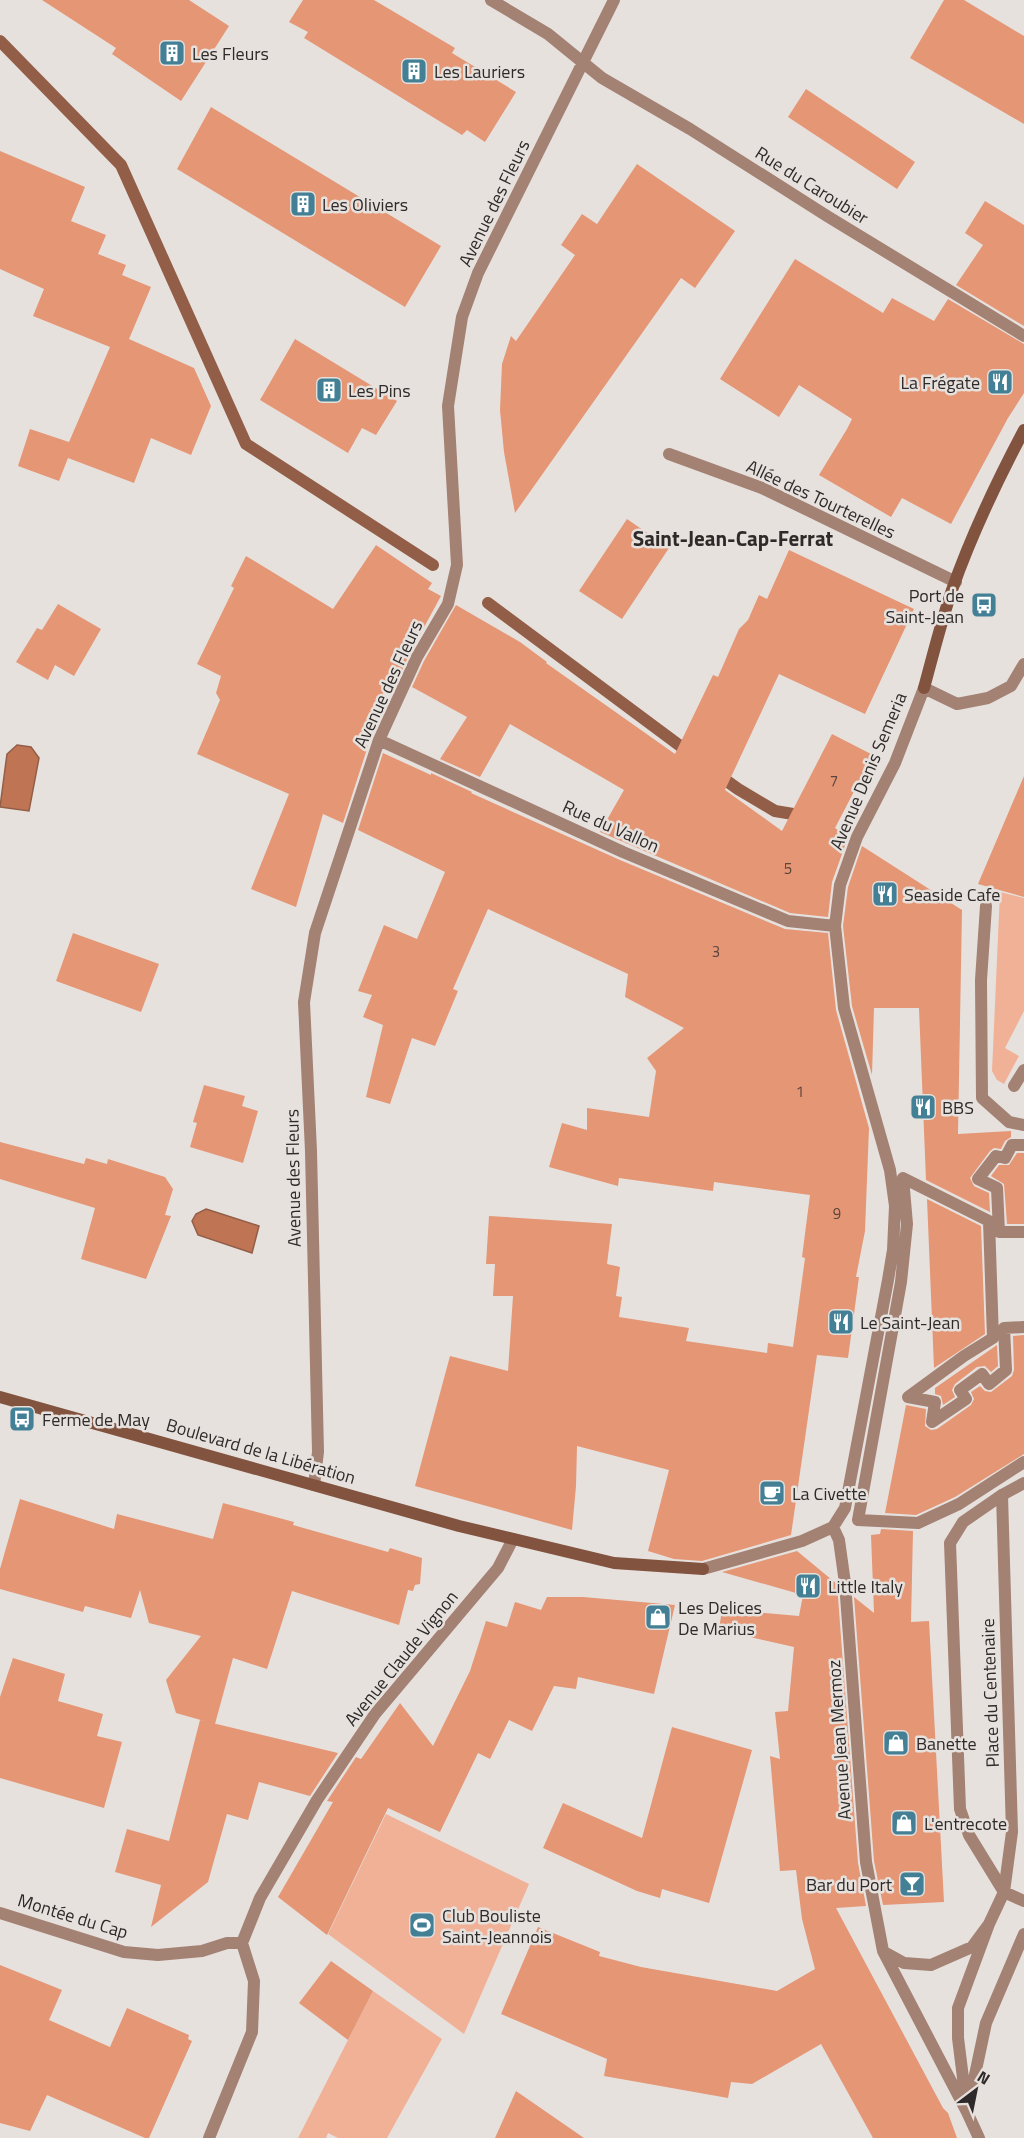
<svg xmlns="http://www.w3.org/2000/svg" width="1024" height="2138" font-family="'Titillium Web',sans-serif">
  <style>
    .green { fill: #f0b197 }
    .water { fill: #bf7454; stroke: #935e47; stroke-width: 1.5 }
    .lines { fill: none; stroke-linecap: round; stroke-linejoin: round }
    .stream { stroke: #935e47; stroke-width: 12 }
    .building { fill: #e49675 }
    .lane { stroke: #a38173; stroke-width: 12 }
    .street { stroke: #a38173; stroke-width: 12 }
    .secondary { stroke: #82533e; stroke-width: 12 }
    .labels { text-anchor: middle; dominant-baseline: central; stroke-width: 5; stroke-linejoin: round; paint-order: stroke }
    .number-label { font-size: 15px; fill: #5b453c }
    .poi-label { font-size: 18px; fill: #2d2a29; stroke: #e7e1de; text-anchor: start }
    .street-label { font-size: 18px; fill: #2d2a29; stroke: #e7e1de }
    .quarter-label { font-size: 21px; font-weight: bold; fill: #2d2a29; stroke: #e7e1de }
  </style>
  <rect width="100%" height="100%" fill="#e7e1de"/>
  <!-- green -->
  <path class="green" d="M1000,892l24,6v113l-19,37 14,8 -15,28 -7,-4 -5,-9z
    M386,1814l143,70 -65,150 -136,-100z
    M373,1991l69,48 -55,99h-49l-10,-5 -2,5h-28z"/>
  <!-- water -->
  <path class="water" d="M17,745l14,2 8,11 -10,53 -29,-4 7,-53z
    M206,1209l53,17 -7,27 -54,-18 -6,-14 4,-7z"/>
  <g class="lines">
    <!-- stream -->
    <path class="stream" d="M0,41l121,124 125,279 187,121
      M488,603l203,151
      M717,774l21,15 37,22 30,5"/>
  </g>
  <!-- building -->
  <path class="building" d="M42,0h147l40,26 -48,75 -69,-47 4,-6z
    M303,0h71l81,48 -3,5 64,39 -31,50 -18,-12 -5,5 -158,-97 4,-6 -19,-10z
    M944,0h20l60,36v88l-114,-66z
    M806,89l109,73 -18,27 -109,-72z
    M211,107l230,139 -36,61 -228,-138z
    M0,151l85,36 -14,34 35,14 -8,19 28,11 -4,10 29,12 -22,52 65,29 17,38 -20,49 -40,-17 -17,45 -66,-25 -9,23 -41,-15 12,-37 39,13 41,-95 -77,-31 11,-27 -44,-20z
    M637,164l98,67 -40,57 -14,-10 -166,235 -11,-61 -4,-42 2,-46 9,-28 5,5 59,-86 -14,-10 21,-31 15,10z
    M985,201l39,24v101l-68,-41 27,-40 -18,-12z
    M795,259l88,54 9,-15 42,23 14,-22 76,45v49l-16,25 -57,106 -49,-26 -11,19 -72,-42 28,-46 5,-10 -53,-34 -20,32 -59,-38z
    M295,339l102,62 -21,34 -14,-7 -14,25 -88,-53z
    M627,519l42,29 -47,71 -43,-28z
    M376,545l56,38 -4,6 13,7 -31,57 -12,26 -7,-4 -29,68 6,3 -25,77 -20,-9 -27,93 -45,-18 38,-95 -92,-40 23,-54 -4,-7 5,-17 -24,-12 37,-76 -3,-2 15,-30 87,53z
    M789,550l125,59 -49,105 -86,-40 -54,116 57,41 50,-97 41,21 -38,73 13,9 -16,45 -4,35 -38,-4 -190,-81 24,-42 -114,-66 -30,53 -40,-18 27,-42 -55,-30 12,-26 32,-56 64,37 27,20 -1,1 129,91 38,-79 5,2 21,-48 9,-9 11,-25 8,4z
    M58,604l43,25 -27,47 -19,-11 -7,15 -32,-18 21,-34 5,2z
    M383,753l48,22v-2l41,19 -1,1 149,67 165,69 43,4 8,77 33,118 -4,103 -9,46h3l-11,81 -31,-3 -26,180 -89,26 -28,-2 -26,-8 21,-81 -92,-24 -1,40 -4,44 -157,-44 35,-130 58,15 5,-75h-20l2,-32h-9l3,-48 123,8 -5,40 13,3 -4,29 6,1 -3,20 70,11 -3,13 81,12 1,-10 25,4 12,-89 -3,-1 8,-62 -96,-13 -1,9 -94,-13 -1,8 -69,-19 13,-44 25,7v-22l62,9 7,-46 -9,-13 37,-30 -59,-31 3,-23 -140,-65 -35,80 5,2 -23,55 -23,-8 -22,66 -24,-7 17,-72 -20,-8 9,-22 -14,-4 26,-66 33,14 28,-67 -87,-42z
    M1024,776v121l-46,-13z
    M862,846l100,64 -4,224 53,-3v6l-6,4 -4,8 -7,-1 -4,3 -20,27 4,8 15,7 1,19 -64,-32 -7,-172h-45l-2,67 -20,-69 -9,-80 5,-39z
    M73,933l86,31 -18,48 -85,-31z
    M204,1085l41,11 -3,10 16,5 -15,52 -53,-16 7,-24 -4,-1z
    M0,1142l84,22 2,-6 21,6 1,-5 57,18 8,12 -8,26 6,1 -25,63 -65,-20 14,-51 -95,-29z
    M1017,1153h7v71h-17l-3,-40 -13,-8 8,-11h10z
    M927,1199l54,27 4,108 -51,34z
    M1024,1335v119l-69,43 -39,18 -31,-2 21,-108 20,4 -1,17 6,4 6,-1 34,-24 3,-6 -3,-7 9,-6 5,5 6,1 21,-16 2,-6 -1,-34z
    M997,1345l1,21 -7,6 -6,-6 -8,1 -22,17 -3,6 3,7 -12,8 -2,-9 -6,-2v-6z
    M20,1499l94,30 3,-15 96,25 10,-36 71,19 -1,3 95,27 2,-4 32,10 -2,26 -5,1 -2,6 -5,-1 -9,35 -107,-34 -25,78 -34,-11 -18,66 -39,-11 -10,-33 35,-44 -52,-13 -9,-33 -9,28 -46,-12 -2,6 -83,-23v-20z
    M881,1529l32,2 -2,91 18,-1 15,281 -61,3 -9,-44 -20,-264 20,16 -3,-78 9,-1z
    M797,1551l40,33 21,279 8,43 -30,2 107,200 5,5 9,25h-84l-52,-94 -69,40 -21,-2 -3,16 -124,-22 3,-17 -106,-45 37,-87 62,25 -1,4 42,11 136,24 38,-22 -13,-50 -6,-49 -16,1 -10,-115 10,3 -5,-47 13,-1 6,-64 -75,-17 3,-21 77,7 4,-21 -81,-23z
    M547,1597h36l92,8 -21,89 -76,-17 -2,12 -22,-3 -22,45 -23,-11 -19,39 -12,-6 -38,79 -52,-24 -61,127 -49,-38 55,-95 -6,-1 29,-44 5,2 39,-56 33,43 37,-75 16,-50 21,6 8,-25 26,8z
    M13,1658l52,16 -7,27 45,13 -6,22 25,6 -18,66 -104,-30v-81z
    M200,1720l138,33 -28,43 -51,-14 -11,38 -21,-6 -19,68 -57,45 10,-42 -46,-13 12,-43 42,12z
    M672,1727l80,23 -43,153 -47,-14 -2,9 -23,-7 -94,-43 20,-45 79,35z
    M331,1961l42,30 -25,49 -49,-37z
    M0,1965l62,25 -13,30 61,27 17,-39 62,27 -1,4 4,2 -43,97h-4l-98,-43 -17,36 -30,-8z
    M516,2091l68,47h-89z"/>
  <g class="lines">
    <!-- lane -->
    <path class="lane" d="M669,454l93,34 194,94
      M986,906l-5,74 1,118 27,24 15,3
      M1002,1495l-39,27 -13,21 10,266 9,26 35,57"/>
    <!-- street -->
    <path class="street" d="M491,0l57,34 54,44 88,51 137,87 197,120
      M379,740l244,112 165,69 47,5
      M1014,1086l10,-16
      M1024,1145h-12l-7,13 -9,-2 -18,23 19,9 2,44h25
      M1024,1327l-20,1 2,42 -17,14 -7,-10 -22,16 6,9 -34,23 3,-20 -27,-5 56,-41 29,-18 -4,-117 -86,-43 4,46 -6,58 -43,238 60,3 41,-19 65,-42
      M1024,1483l-22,12 10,337 -8,60 20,9
      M314,1485l4,-33 -7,-301 -7,-149 11,-69 64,-193 38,-83 31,-53 9,-39 -9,-159 14,-89 16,-44 136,-273
      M833,1527l6,13 6,43 21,279 17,89 84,161 12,26
      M703,1569l99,-28 31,-14 12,-19 43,-228 5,-30 2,-44 -5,-36 -46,-162 -9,-82 5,-41 17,-48 38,-74 29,-75 33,16 31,-6 23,-12 13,-22
      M0,1913l124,39 34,3 44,-4 25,-8h15
      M884,1952l20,11 27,2 41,-18 17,-23 15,-32
      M966,2102l-8,-64v-30l31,-84
      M969,2103l17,-80 38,-89
      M209,2138l43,-106 2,-51 -12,-38 18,-45 57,-98 58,-86 123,-146 15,-29"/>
    <!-- secondary -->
    <path class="secondary" d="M924,688c9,-33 17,-66 28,-98 19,-54 45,-109 72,-160
      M0,1397l459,129 155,37 89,6"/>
  </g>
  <!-- icons -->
  <defs>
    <symbol id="building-square" viewBox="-11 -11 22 22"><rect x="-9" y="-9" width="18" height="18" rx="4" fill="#438096" stroke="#e7e1de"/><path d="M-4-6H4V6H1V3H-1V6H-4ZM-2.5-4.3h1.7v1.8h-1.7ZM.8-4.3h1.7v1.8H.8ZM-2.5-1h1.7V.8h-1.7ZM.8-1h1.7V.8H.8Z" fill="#fff"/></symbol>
    <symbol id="restaurant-square" viewBox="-11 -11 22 22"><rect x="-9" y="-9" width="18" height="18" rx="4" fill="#438096" stroke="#e7e1de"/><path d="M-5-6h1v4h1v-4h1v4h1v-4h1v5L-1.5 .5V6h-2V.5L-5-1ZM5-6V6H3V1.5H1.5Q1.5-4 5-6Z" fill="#fff"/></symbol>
    <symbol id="bus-square" viewBox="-11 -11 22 22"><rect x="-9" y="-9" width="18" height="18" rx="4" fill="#438096" stroke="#e7e1de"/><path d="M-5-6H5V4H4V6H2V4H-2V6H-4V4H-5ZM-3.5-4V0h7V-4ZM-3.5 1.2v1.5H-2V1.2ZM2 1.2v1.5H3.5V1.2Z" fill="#fff"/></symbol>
    <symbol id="cafe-square" viewBox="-11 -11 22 22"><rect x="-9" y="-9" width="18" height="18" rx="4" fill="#438096" stroke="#e7e1de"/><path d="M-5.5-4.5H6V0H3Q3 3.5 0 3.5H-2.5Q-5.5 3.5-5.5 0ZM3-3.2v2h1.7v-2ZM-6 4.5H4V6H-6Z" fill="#fff"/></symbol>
    <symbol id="shop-square" viewBox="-11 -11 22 22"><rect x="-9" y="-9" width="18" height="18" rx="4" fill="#438096" stroke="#e7e1de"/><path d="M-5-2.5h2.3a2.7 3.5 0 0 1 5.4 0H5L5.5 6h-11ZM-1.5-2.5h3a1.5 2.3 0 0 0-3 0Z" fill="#fff"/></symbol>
    <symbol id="bar-square" viewBox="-11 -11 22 22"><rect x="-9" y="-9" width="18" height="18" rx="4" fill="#438096" stroke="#e7e1de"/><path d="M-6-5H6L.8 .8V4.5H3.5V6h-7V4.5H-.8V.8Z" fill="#fff"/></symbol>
    <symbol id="stadium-square" viewBox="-11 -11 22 22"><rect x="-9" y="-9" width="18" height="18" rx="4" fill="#438096" stroke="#e7e1de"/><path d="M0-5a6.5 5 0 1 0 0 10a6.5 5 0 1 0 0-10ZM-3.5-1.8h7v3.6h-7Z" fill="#fff"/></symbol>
  </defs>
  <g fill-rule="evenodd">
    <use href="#building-square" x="157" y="38" width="30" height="30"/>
    <use href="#building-square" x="399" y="56" width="30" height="30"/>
    <use href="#building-square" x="288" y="189" width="30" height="30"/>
    <use href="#restaurant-square" x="985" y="367" width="30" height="30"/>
    <use href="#building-square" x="314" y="375" width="30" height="30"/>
    <use href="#bus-square" x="969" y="590" width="30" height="30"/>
    <use href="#restaurant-square" x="870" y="879" width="30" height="30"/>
    <use href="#restaurant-square" x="908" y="1092" width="30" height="30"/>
    <use href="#restaurant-square" x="826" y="1307" width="30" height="30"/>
    <use href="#bus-square" x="7" y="1404" width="30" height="30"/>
    <use href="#cafe-square" x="757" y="1478" width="30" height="30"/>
    <use href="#restaurant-square" x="793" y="1571" width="30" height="30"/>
    <use href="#shop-square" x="643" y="1602" width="30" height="30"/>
    <use href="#shop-square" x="881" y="1728" width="30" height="30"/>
    <use href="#shop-square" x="889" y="1808" width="30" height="30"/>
    <use href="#bar-square" x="897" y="1869" width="30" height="30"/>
    <use href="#stadium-square" x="407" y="1910" width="30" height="30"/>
  </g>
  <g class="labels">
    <!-- number labels -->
    <g class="number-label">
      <text x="834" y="780">7</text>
      <text x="788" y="868">5</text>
      <text x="716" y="951">3</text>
      <text x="800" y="1091">1</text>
      <text x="837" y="1213">9</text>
    </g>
    <!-- poi labels -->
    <g class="poi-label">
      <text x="192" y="53">Les Fleurs</text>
      <text x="434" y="71">Les Lauriers</text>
      <text x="322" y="204">Les Oliviers</text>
      <text x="980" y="382" text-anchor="end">La Frégate</text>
      <text x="348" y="390">Les Pins</text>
      <text x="964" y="595" text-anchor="end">Port de<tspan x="964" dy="21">Saint-Jean</tspan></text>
      <text x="904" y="894">Seaside Cafe</text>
      <text x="942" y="1107">BBS</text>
      <text x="860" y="1322">Le Saint-Jean</text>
      <text x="42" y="1419">Ferme de May</text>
      <text x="792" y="1493">La Civette</text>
      <text x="828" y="1586">Little Italy</text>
      <text x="678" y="1607">Les Delices<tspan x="678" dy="21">De Marius</tspan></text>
      <text x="916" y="1743">Banette</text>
      <text x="924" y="1823">L'entrecote</text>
      <text x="892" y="1884" text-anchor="end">Bar du Port</text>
      <text x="442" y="1915">Club Bouliste<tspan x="442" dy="21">Saint-Jeannois</tspan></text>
    </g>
    <!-- street labels -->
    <g class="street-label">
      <text transform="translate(812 185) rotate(32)">Rue du Caroubier</text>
      <text transform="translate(494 203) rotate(-64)">Avenue des Fleurs</text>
      <text transform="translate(821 499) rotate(25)">Allée des Tourterelles</text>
      <text transform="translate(388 684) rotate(-65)">Avenue des Fleurs</text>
      <text transform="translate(868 771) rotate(-67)">Avenue Denis Semeria</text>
      <text transform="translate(611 826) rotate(24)">Rue du Vallon</text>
      <text transform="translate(293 1178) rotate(-91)">Avenue des Fleurs</text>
      <text transform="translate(261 1451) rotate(16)">Boulevard de la Libération</text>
      <text transform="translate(401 1658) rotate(-51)">Avenue Claude Vignon</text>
      <text transform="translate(990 1693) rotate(-92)">Place du Centenaire</text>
      <text transform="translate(839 1740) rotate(-94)">Avenue Jean Mermoz</text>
      <text transform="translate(73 1916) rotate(17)">Montée du Cap</text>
    </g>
    <!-- quarter labels -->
    <g class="quarter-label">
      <text x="733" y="538">Saint-Jean-Cap-Ferrat</text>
    </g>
  </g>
  <!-- north arrow -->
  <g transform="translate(976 2090) rotate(32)" stroke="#e7e1de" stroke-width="4.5" paint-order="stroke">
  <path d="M0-4.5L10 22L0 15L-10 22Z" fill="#2d2a29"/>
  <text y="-9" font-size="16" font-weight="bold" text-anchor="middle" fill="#2d2a29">N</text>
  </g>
</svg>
